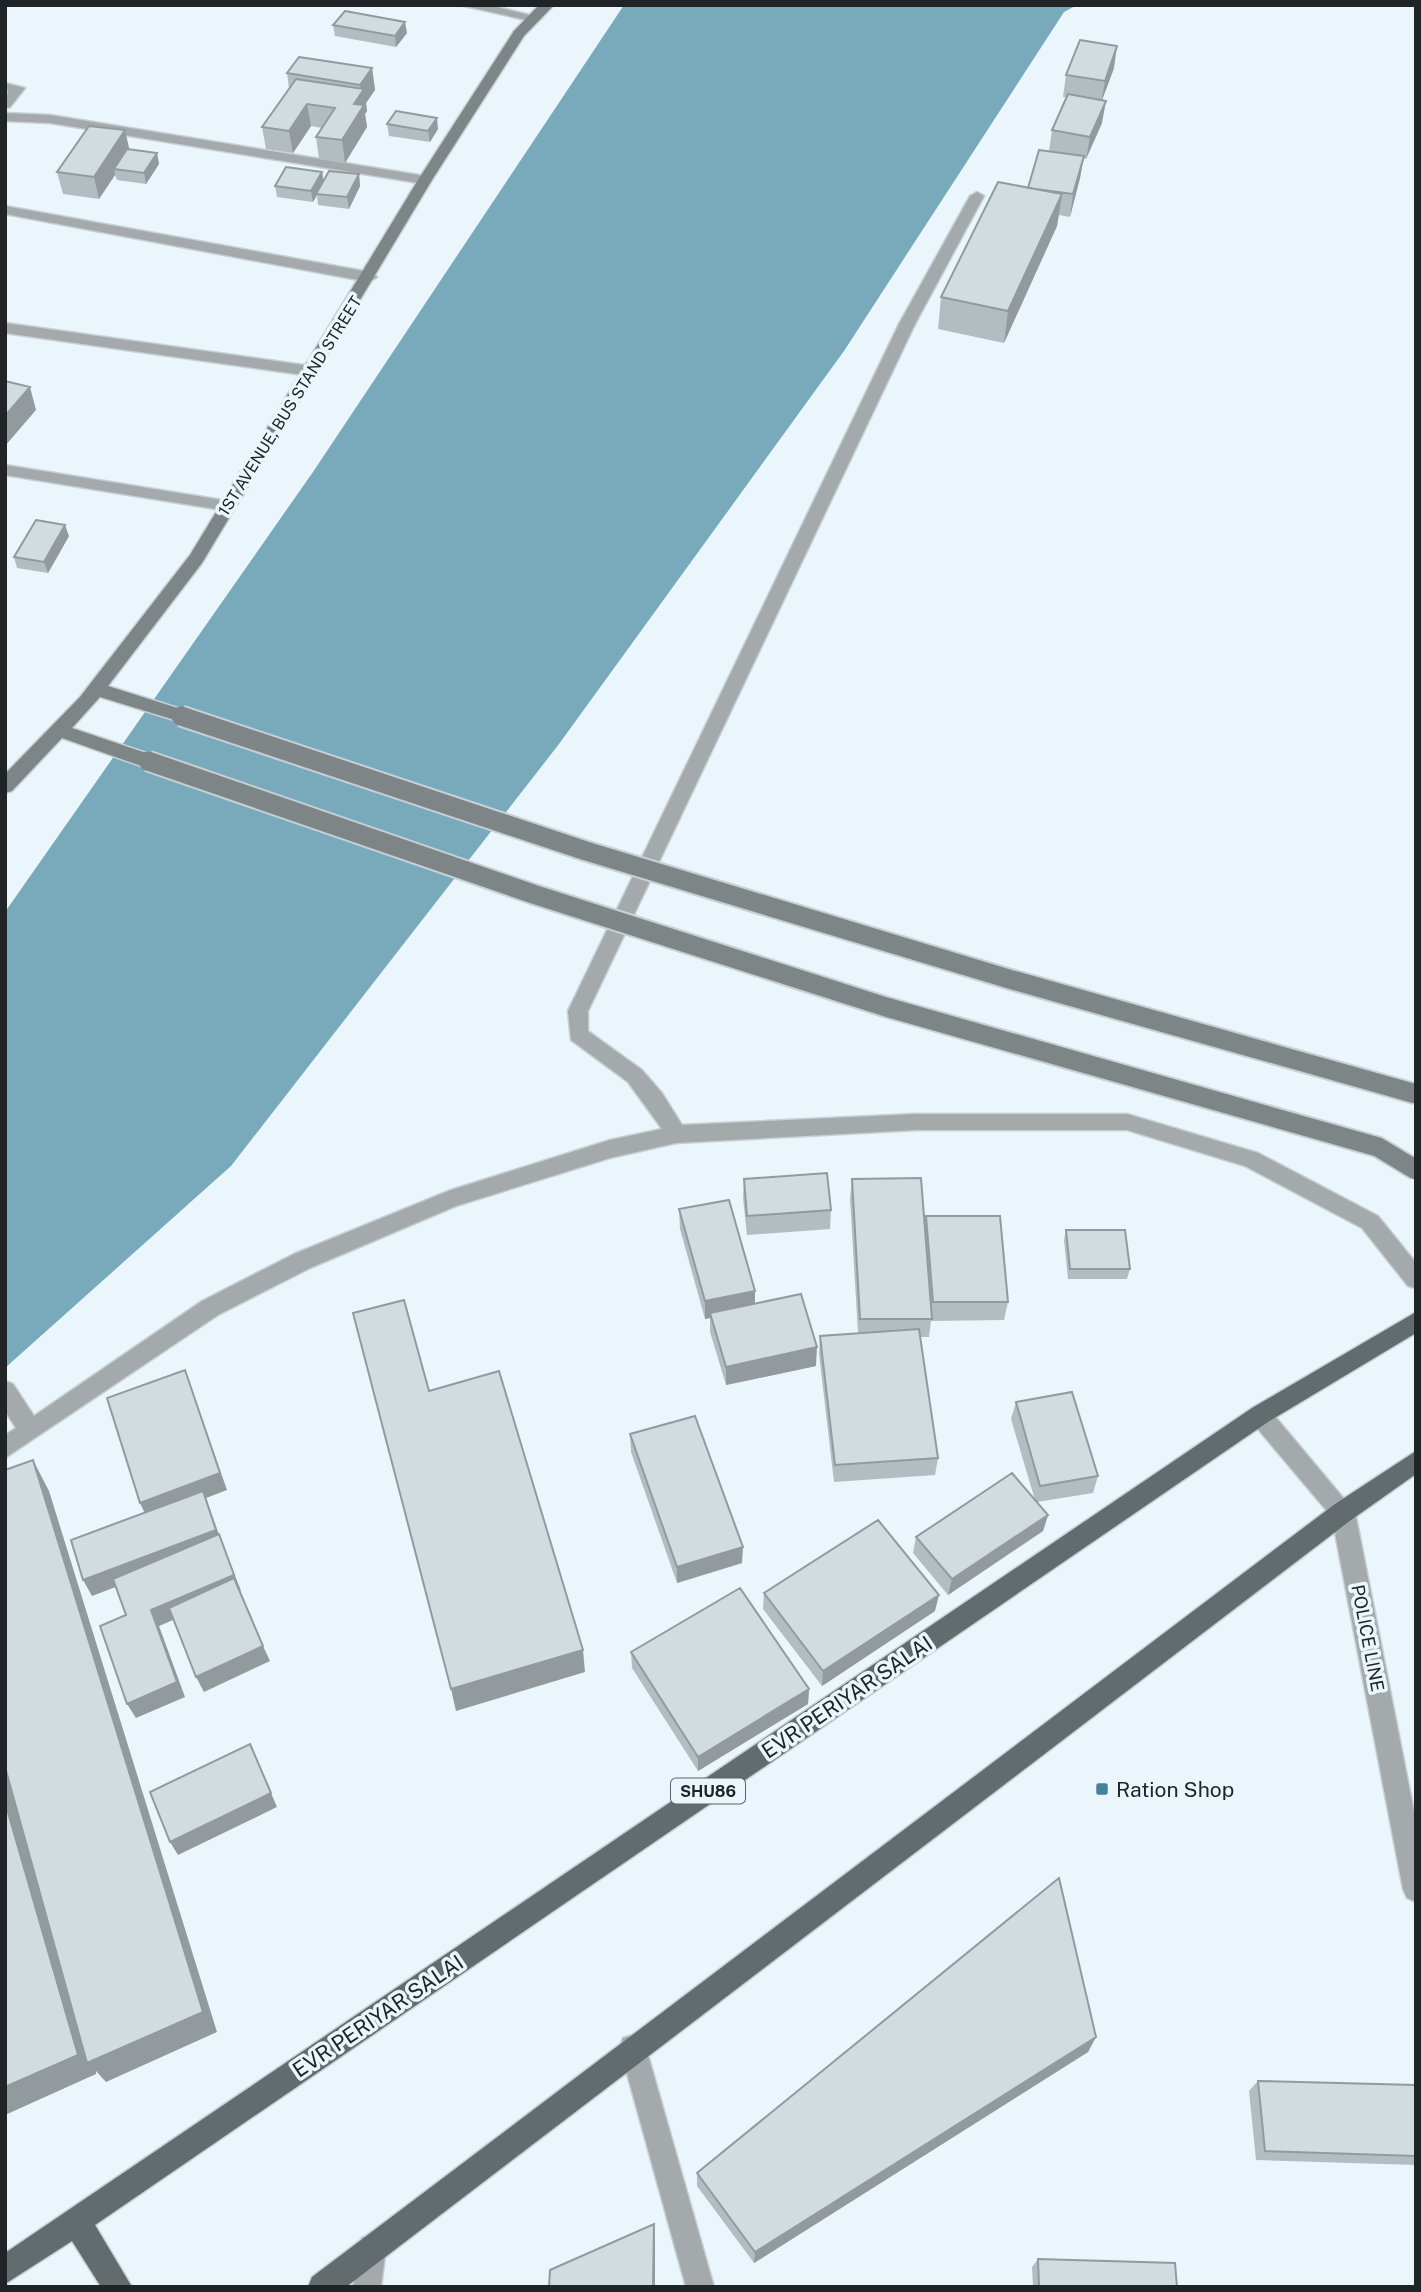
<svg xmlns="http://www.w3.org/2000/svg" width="1421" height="2292" font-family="'Public Sans',sans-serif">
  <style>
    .water { fill: #78aabc }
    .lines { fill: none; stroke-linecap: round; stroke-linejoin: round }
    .lane-casing { stroke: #c6d0d5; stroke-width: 3 }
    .street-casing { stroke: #c6d0d5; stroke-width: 3 }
    .secondary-casing { stroke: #c6d0d5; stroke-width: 3 }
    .primary-casing { stroke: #c6d0d5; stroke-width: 3 }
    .lane { fill: #a4a9ab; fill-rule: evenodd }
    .street { fill: #a4a9ab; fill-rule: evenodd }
    .secondary { fill: #7d8587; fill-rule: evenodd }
    .primary { fill: #626b6e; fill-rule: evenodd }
    .secondary-bridge-casing { stroke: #c6d0d5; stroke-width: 23; stroke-linecap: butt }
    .secondary-bridge { stroke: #7d8587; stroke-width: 19 }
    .wall { fill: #b3bdc1 }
    .shaded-wall { fill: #929a9d }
    .building { fill: #d0dce0; stroke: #929a9d; stroke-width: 2 }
    .poi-dot { fill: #448397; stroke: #eaf6fb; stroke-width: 2.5 }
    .labels { text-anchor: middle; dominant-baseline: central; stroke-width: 7; stroke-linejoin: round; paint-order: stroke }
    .far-street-label { font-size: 16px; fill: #202426; stroke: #eaf6fb }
    .shield { fill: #eaf6fb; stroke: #5d6366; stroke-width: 2 }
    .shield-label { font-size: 16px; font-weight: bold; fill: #202426 }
    .street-label { font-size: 18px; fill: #202426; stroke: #eaf6fb }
    .near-street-label { font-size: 21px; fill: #202426; stroke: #eaf6fb }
    .near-poi-label { font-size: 21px; fill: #202426; stroke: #eaf6fb; text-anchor: start }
  </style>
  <rect width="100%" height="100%" fill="#eaf6fb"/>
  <!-- water -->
  <path class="water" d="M624,5h453l-13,7 -220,339 -285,393 -328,422 -226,202v-456l308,-440z"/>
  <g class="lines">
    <defs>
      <path id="lane" d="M977,192l7,4 -69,128 -2,3h-12l-2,-3 71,-128z
        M372,2234l10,4 4,10 -5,39h-28l9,-49z"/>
      <path id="street" d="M460,5h29l53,13 -7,4z
        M5,83l20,5 -15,19 -5,1 3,-17z
        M5,113l45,2 375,61 7,4 -7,4 -375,-61 -45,-2z
        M5,206l364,66 8,5 -8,5 -364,-68z
        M907,319l8,5 -327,687v20l54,39 20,23 20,32 234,-11h211l131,39 120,63 38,47v25l-8,-2 -46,-58 -117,-62 -118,-36h-211l-240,13 -66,15 -154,48 -146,62 -92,47 -213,143v-23l11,-7 -11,-17v-30l8,3 21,32 168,-115 92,-47 157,-64 159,-50 52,-11 -34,-47 -57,-42 -3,-29 331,-687z
        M5,323l306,43 8,5 -8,5 -306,-43z
        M5,465l223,36 8,5 -8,5 -223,-36z
        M1260,1405l8,3 87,104 61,310v80l-9,-4 -4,-9 -71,-372 -80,-95 -3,-7 3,-7z
        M633,2035l10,3 3,10 68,239h-28l-66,-239 3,-10z"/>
      <path id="secondary" d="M539,5h15l-30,31 -92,144 -230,383 -94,123 79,25 3,5 -3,5 -6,1 -81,-25 -28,31 83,28 2,5 -2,5h-14l-79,-28 -50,53 -7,2v-19l75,-77 110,-142 228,-375 96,-149z"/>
      <path id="primary" d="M1416,1312v21l-148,89 -1173,803 37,62h-31l-29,-46 -67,43v-31l1247,-845z
        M1416,1451v23l-65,46 -1005,767h-38l4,-10 1023,-773z"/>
    </defs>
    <!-- lane casing -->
    <use href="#lane" class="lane-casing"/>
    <!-- street casing -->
    <use href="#street" class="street-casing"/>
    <!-- secondary casing -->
    <use href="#secondary" class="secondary-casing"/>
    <!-- primary casing -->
    <use href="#primary" class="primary-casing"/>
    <!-- lane -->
    <use href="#lane" class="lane"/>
    <!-- street -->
    <use href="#street" class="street"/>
    <!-- secondary -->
    <use href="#secondary" class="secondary"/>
    <!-- primary -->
    <use href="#primary" class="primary"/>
    <defs>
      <path id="secondary-bridge" d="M181,716l405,135 423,128 407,115
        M148,761l385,133 353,113 492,140 38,23"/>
    </defs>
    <!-- secondary-bridge casing -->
    <use href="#secondary-bridge" class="secondary-bridge-casing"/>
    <!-- secondary-bridge -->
    <use href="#secondary-bridge" class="secondary-bridge"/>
  </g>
  <!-- wall -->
  <path class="wall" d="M333,25l74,8 -11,14 -61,-11z
    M372,68l3,22 -9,13 1,8 -2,3 2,13 -22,36 -26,-4 -3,-22 6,-9 -11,-2 -18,27 -27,-4 -4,-22 27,-39 -2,-15z
    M1114,68l-12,32v23l-16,36h-3l-3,19 -10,39 -11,-2 -2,11 -53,117 -66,-14 3,-32 87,-109 21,-37 3,-21 14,-33h-3l3,-22z
    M387,124l51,5 -8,13 -41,-6z
    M129,149l28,4 2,11 -13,20 -29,-4 -2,-5 -16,24 -36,-5 -6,-22z
    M322,172l1,9 36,-7 1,12 -11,23 -31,-4 -1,-10 -4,7 -36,-5 -2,-11z
    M69,536l-21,37 -31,-5 -3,-11z
    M744,1179l87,31 -1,19 -83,6 -4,-37z
    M852,1179l73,46 1,-9 82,86 -4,18 -73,1 -2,16h-9l18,121 -3,17 -101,7 -15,-128 1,-18 38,-3 -8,-135z
    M679,1209l76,82v13l61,62 -90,19 -16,-53v-14l-5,1 -25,-90z
    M1066,1230l64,39 -3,10h-59l-4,-39z
    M1016,1402l82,74 -5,17 -56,9 11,13 -5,16 -95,64 -35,-42 3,-16 119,-37 -24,-81z
    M630,1434l112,129 -65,20 -46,-131z
    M764,1593l171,18 -113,75 -59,-77z
    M631,1652l178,37 -1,15 -110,67 -66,-103z
    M1096,2037l-8,15 -334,211 -57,-77v-13z
    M1258,2081l158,4v80l-160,-5 -7,-69z
    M1038,2259l139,28h-144l-1,-20z"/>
  <!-- shaded-wall -->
  <path class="shaded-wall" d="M405,22l2,11 -11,14 -1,-11z
    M1117,46l-3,22 -13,35 4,-22z
    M372,68l3,22 -9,13 1,8 -2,3 2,13 -22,36 -3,-23 12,-36 7,-11 -1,-8z
    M1106,101l-4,22 -16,36 4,-22z
    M307,104l4,22 -18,27 -4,-22z
    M437,118l1,11 -8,13 -2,-11z
    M125,130l5,22 -16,17 1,6 -16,24 -5,-22z
    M157,153l2,11 -13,20 -2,-11z
    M1084,156l-4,22 -10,39 3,-23z
    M322,172l2,11 -8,11 1,1 -4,7 -2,-11z
    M359,174l1,12 -11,23 -2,-12z
    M1062,194l-5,32 -53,117 4,-32z
    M30,387l6,23 -31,36v-30z
    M65,525l4,11 -21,37 -4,-11z
    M755,1291v19l-45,3v5l-5,1v-18z
    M817,1347l-1,19 -90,19v-18z
    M185,1370l42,120 -21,8 17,48 -131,50 -9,-16 65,-60 -8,-17z
    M33,1460l16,31 168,541 -111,50 -10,-11v3l-91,41v-355z
    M1048,1515l-5,16 -95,64 4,-16z
    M219,1534l22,57 -82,35 26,71 -49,21 -9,-14 24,-94z
    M743,1547l-1,16 -65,20v-16z
    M939,1595l-4,16 -113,75 1,-15z
    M263,1646l7,15 -66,31 -8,-15z
    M583,1650l2,22 -129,39 -5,-22z
    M809,1689l-1,15 -110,67v-14z
    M250,1744l27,63 -99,48 -8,-13z
    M1096,2037l-8,15 -334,211 1,-11z
    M654,2224l1,12v51h-2z"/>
  <!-- building -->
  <path class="building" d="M345,11l60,11 -10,14 -62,-11z
    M1080,40l37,6 -12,35 -39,-6z
    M299,57l73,11 -12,17 -73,-12z
    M296,79l68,10 -10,15 10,1 -22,35 -26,-3 19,-29 -28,-4 -18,27 -27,-4z
    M1068,94l38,7 -16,36 -38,-7z
    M396,111l41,7 -9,13 -41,-7z
    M89,126l36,4 -31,47 -37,-5z
    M127,149l30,4 -13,20 -30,-4z
    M1039,150l45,6 -11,38 -45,-6z
    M286,167l36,5 -11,19 -36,-5z
    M329,171l30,3 -12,23 -31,-3z
    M998,182l64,12 -54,117 -67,-14z
    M5,381l25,6 -25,29z
    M36,520l29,5 -21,37 -30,-5z
    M827,1173l4,37 -84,6 -3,-37z
    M921,1178l11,141h-72l-8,-140z
    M729,1200l26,91 -50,10 -26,-92z
    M926,1216h74l8,86h-75z
    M1066,1230h59l5,39h-60z
    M801,1294l16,53 -91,20 -16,-54z
    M404,1300l25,91 70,-20 84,279 -132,39 -98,-376z
    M919,1329l19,129 -103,7 -15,-129z
    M185,1370l35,103 -80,30 -33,-105z
    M1072,1392l26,84 -58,10 -24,-84z
    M695,1416l48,131 -66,20 -47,-133z
    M33,1460l170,552 -116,51 -82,-296v-297z
    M1012,1473l36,42 -96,64 -36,-42z
    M203,1491l13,39 -133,50 -12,-40z
    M878,1520l61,75 -116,76 -59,-78z
    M219,1534l15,41 -83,35 26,72 -50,22 -27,-78 26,-11 -13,-36z
    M234,1578l29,68 -67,31 -27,-69z
    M740,1588l69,101 -111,68 -67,-105z
    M250,1744l21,49 -101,49 -20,-50z
    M5,1802l73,253 -73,32z
    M1059,1878l37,159 -341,215 -58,-79z
    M1258,2081l158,4v71l-151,-5z
    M654,2224l-1,63h-104l1,-17z
    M1038,2259l137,4 2,24h-138z"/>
  <!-- markers -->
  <rect class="poi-dot" x="1095" y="1782" width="14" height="14" rx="3.5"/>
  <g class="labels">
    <!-- far-street labels -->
    <g class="far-street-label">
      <text transform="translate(290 406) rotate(-58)">1ST AVENUE, BUS STAND STREET</text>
    </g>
    <!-- shield labels -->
    <rect class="shield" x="671" y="1778.5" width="74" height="25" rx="5"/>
    <g class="shield-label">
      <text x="708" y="1791">SHU86</text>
    </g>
    <!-- street labels -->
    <g class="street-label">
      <text transform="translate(1368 1638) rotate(79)">POLICE LINE</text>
    </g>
    <!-- near-street labels -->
    <g class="near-street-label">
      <text transform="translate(847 1697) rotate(-34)">EVR PERIYAR SALAI</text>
      <text transform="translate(378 2016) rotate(-34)">EVR PERIYAR SALAI</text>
    </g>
    <!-- near-poi labels -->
    <g class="near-poi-label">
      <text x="1116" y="1789">Ration Shop</text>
    </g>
  </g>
  <!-- border -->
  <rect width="1421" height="2292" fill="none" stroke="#202426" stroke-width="14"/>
</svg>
